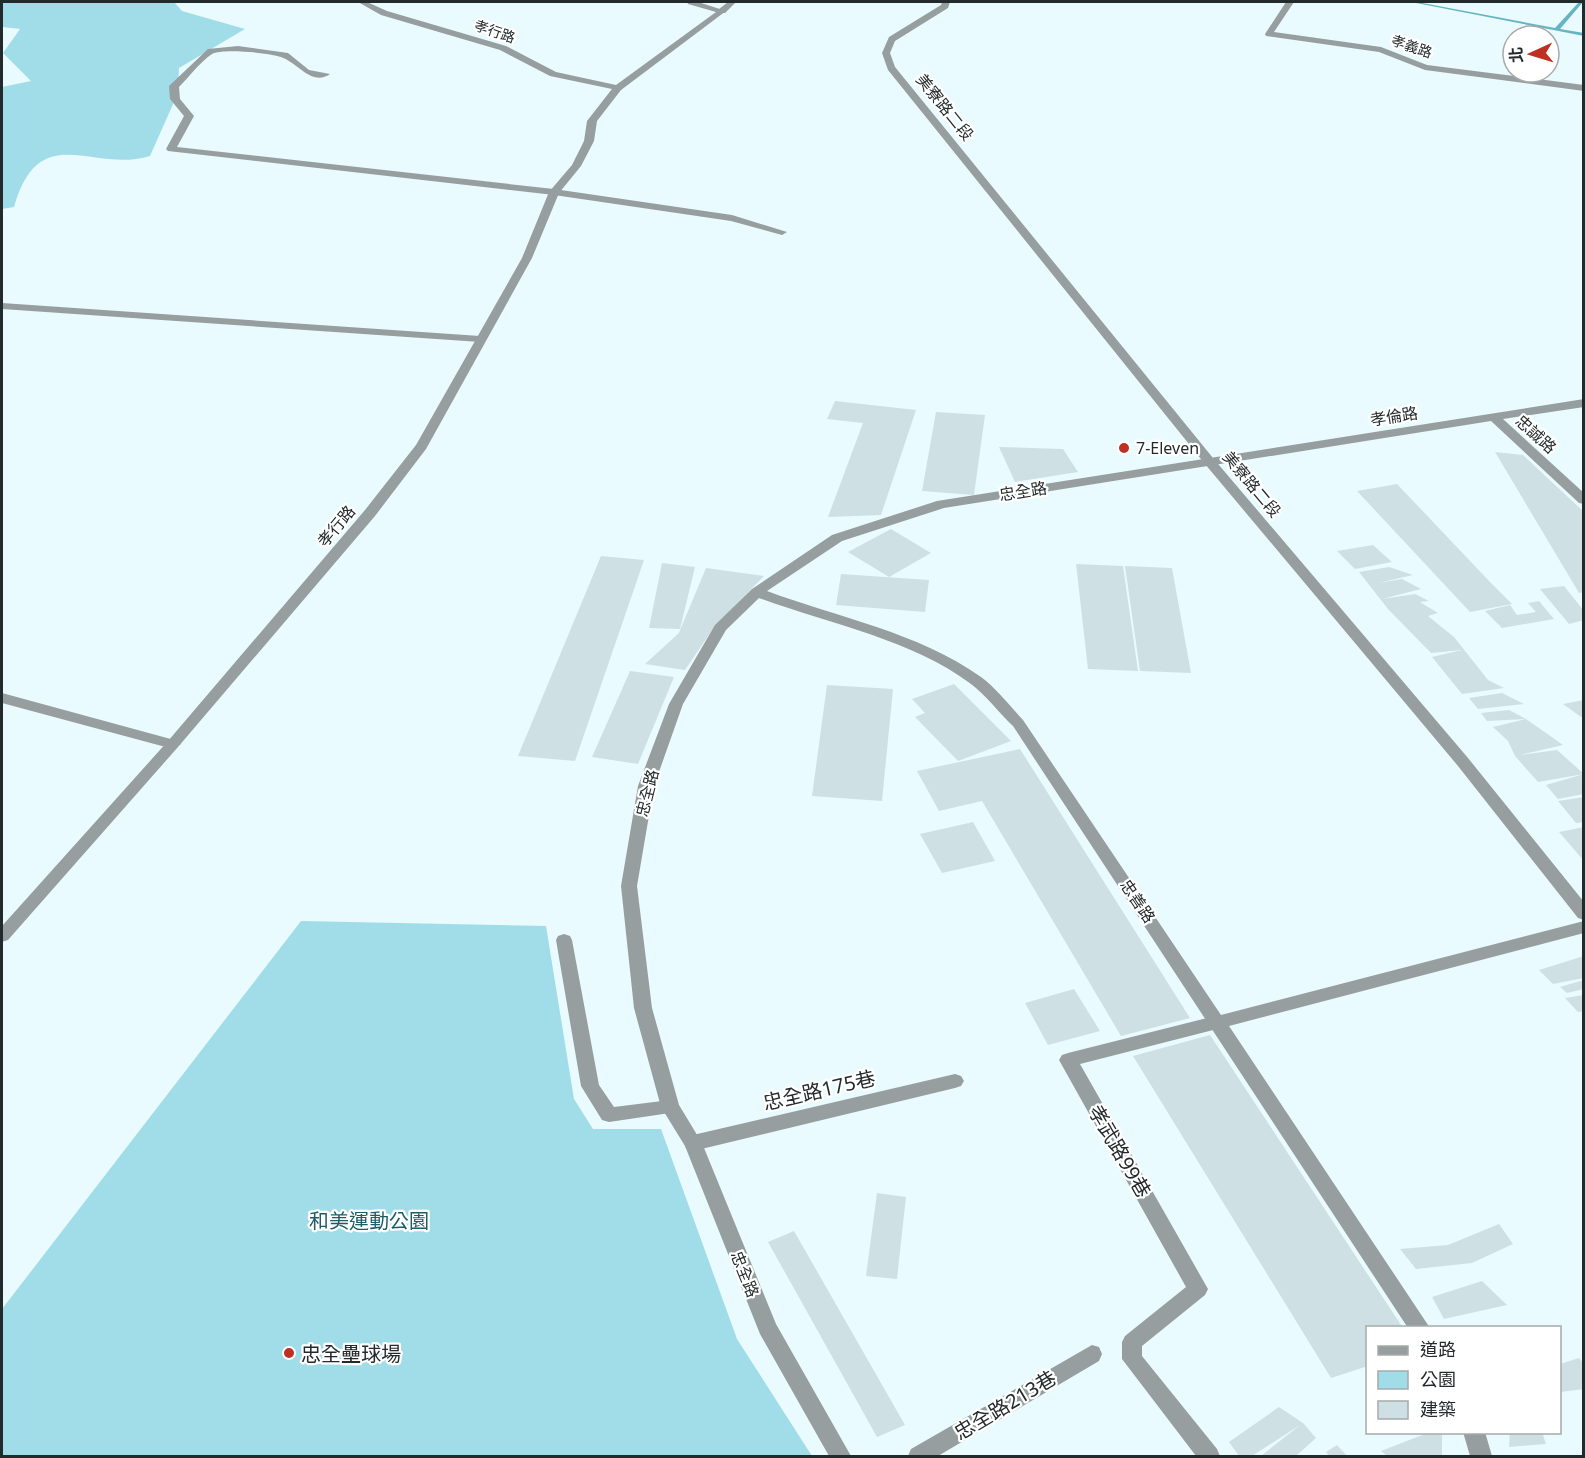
<svg xmlns="http://www.w3.org/2000/svg" width="1585" height="1458" font-family="'Noto Sans','Noto Sans TC',sans-serif">
  <style>
    .green { fill: #a1dde8 }
    .lines { fill: none; stroke-linecap: round; stroke-linejoin: round }
    .stream { fill: #66b4c2; fill-rule: evenodd }
    .building { fill: #cee0e3 }
    .service { fill: #979ea0; fill-rule: evenodd }
    .minor { fill: #979ea0; fill-rule: evenodd }
    .tertiary { fill: #979ea0; fill-rule: evenodd }
    .poi-dot { fill: #bd3022; stroke: #fff; stroke-width: 2 }
    .labels { text-anchor: middle; dominant-baseline: central; stroke-width: 4.5; stroke-linejoin: round; paint-order: stroke }
    .far-street-label { font-size: 14px; fill: #232a2b; stroke: #fff }
    .street-label { font-size: 16px; fill: #232a2b; stroke: #fff }
    .poi-label { font-size: 16px; fill: #232a2b; stroke: #fff; text-anchor: start }
    .near-street-label { font-size: 20px; fill: #232a2b; stroke: #fff }
    .near-park-label { font-size: 20px; fill: #1c5d67; stroke: #fff }
    .near-poi-label { font-size: 20px; fill: #232a2b; stroke: #fff; text-anchor: start }
  </style>
  <rect width="100%" height="100%" fill="#e9fbff"/>
  <!-- green -->
  <path class="green" d="M2,2h172l8,9 63,18 -66,39 -1,25 -28,63c-58,18 -110,-38 -136,51l-12,2v-122l29,-6 -28,-28 17,-24 -18,-2z
    M301,921l245,5 28,173 19,30h68l76,210 75,117h-810v-147z"/>
  <g class="lines">
    <!-- stream -->
    <path class="stream" d="M1411,2h6l138,26 24,-26h4l-23,27 24,4v3z"/>
  </g>
  <!-- building -->
  <path class="building" d="M835,401l81,9 -35,105 -53,2 35,-94 -36,-4z
    M936,412l49,3 -11,80 -52,-4z
    M999,447l64,2 15,23 -63,10z
    M1495,452l28,3 61,57v80l-5,1z
    M1397,484l94,99 21,21 -42,8 -113,-121z
    M891,529l40,24 -42,24 -41,-25z
    M1373,545l19,17 -37,7 -18,-18z
    M601,556l43,4 -69,201 -57,-5z
    M662,563l33,4 -15,62 -31,-1z
    M1076,564l47,2 15,105 -50,-2z
    M1125,566l47,2 19,105 -51,-2z
    M1389,567l24,8 -35,8 24,-4 19,10 -39,10 33,-5 14,7 -9,1 18,11 -10,3 26,21 34,43 16,8 -42,6 -30,-37 30,-7 -31,3 -43,-44 -29,-37z
    M706,568l58,8 -49,50 -30,44 -40,-6 34,-31 -1,2z
    M841,574l88,6 -4,32 -89,-7z
    M1564,586l20,25v9l-15,4 -29,-35z
    M1539,601l15,18 -52,9 -17,-17 25,-6 7,10 19,-3 -8,-9z
    M630,671l44,6 -36,87 -46,-7z
    M954,684l57,57 -53,20 -43,-44 10,-4 -13,-14z
    M827,685l66,4 -11,112 -70,-5z
    M1502,693l22,11 -46,5 -9,-11z
    M1584,700v16l-3,1 -18,-13z
    M1509,710l17,9 -39,2 -6,-8z
    M1526,719l37,26 -43,10 37,-5 27,24 -46,8 -23,-26 -7,-15 -15,-14z
    M1020,749l170,269 -69,18 -139,-235 -43,10 -22,-40z
    M1584,774v20l-26,5 -12,-14z
    M1584,797v25l-8,1 -18,-22z
    M973,822l22,39 -53,12 -22,-39z
    M1584,827v34l-25,-29z
    M1584,956v22l-31,6 -14,-14z
    M1584,980v9l-17,4 -7,-6z
    M1074,989l26,42 -52,14 -23,-42z
    M1584,995v16l-6,1 -13,-14z
    M1210,1035l193,293h-35v38l-37,12 -198,-322z
    M877,1193l29,4 -9,82 -31,-3z
    M1499,1224l14,20 -41,19 -56,6 -16,-20 48,-4z
    M794,1231l111,194 -28,12 -109,-195z
    M1482,1281l25,24 -63,14 -12,-22z
    M1579,1358l5,6v25l-24,3v-28z
    M1279,1407l24,16 13,15 -20,18h-35l39,-31 -48,31h-13l-10,-14z
    M1430,1432h12v24h-55l-6,-5z
    M1510,1432h32l4,12 -37,3z
    M1337,1445l10,11h-18l-3,-4z"/>
  <g class="lines">
    <!-- service -->
    <path class="service" d="M728,2h8l-11,11h-6v-4z
      M238,46l50,7 21,17 21,4c-18,13 -33,-12 -49,-17 -12,-4 -58,-9 -69,-3 -12,8 -23,23 -33,33l1,12 14,17 -17,31 377,42 178,26 55,17 -5,3 -51,-14 -177,-26 -386,-44 -2,-2 18,-33 -14,-17 -1,-13 39,-37z
      M2,303l478,33 6,3 -6,3 -478,-33z
      M2,693l176,48 3,3 -8,5 -171,-46z
      M564,934l6,2 2,4 27,145 15,22 56,-7 7,2 2,5 -2,5 -68,10 -7,-2 -21,-34 -25,-146 2,-4z
      M1219,1015l6,2 3,5 -3,5 -145,37 128,225 -3,6 -63,51v10l75,93 3,7h-24l-74,-97v-17l3,-6 61,-49 -127,-227 3,-5 6,-2z
      M955,1074l6,2 3,5 -3,5 -6,2 -262,63 -7,-3 -2,-5 2,-5 7,-3z
      M1092,1345l7,2 3,7 -3,7 -161,95h-30l3,-7z"/>
    <!-- minor -->
    <path class="minor" d="M358,2h9l20,9 119,35 50,26 60,13 100,-73 -28,-8 -1,-2h11l28,9 -105,79 -24,31 -3,20 -13,25 -22,27 -27,65 -106,191 -51,67 -197,231 -170,193 -6,2v-16l166,-185 197,-231 51,-65 106,-187 27,-66 23,-27 12,-24 3,-20 25,-32 -62,-13 -50,-26 -119,-35z
      M1286,2h8l-20,30 107,15 46,18 157,20v6l-159,-21 -46,-18 -113,-16 -1,-2z
      M1584,399v8l-81,12 81,74v11l-5,-1 -88,-82 -547,87 -102,33 -75,50c72,27 151,41 214,86 15,11 29,29 42,43l198,295 363,-94v12l-355,93 201,302h-22l-395,-602c-14,-13 -27,-31 -42,-42 -60,-45 -142,-60 -212,-86l-33,32 -43,74 -29,82 -17,100 15,122 27,97 23,38 74,181 75,132h-22l-69,-122 -75,-188 -24,-39 -27,-99 -13,-122 17,-100 31,-82 46,-79 37,-36 80,-54 105,-34z
      M1463,1432h22l7,24h-22z"/>
    <!-- tertiary -->
    <path class="tertiary" d="M942,2h8l-2,6 -53,33 -5,12 5,14 318,391 255,300 116,144v18l-6,-2 -120,-152 -253,-302 -317,-394 -6,-17 7,-16 52,-32z"/>
  </g>
  <!-- markers -->
  <g class="poi-dot">
    <circle cx="1124" cy="448" r="6"/>
    <circle cx="289" cy="1353" r="6"/>
  </g>
  <g class="labels">
    <!-- far-street labels -->
    <g class="far-street-label">
      <text transform="translate(495 31) rotate(19)">孝行路</text>
      <text transform="translate(1412 46) rotate(19)">孝義路</text>
    </g>
    <!-- street labels -->
    <g class="street-label">
      <text transform="translate(945 107) rotate(51)">美寮路二段</text>
      <text transform="translate(1394 416) rotate(-9)">孝倫路</text>
      <text transform="translate(1536 434) rotate(42)">忠誠路</text>
      <text transform="translate(1252 484) rotate(50)">美寮路二段</text>
      <text transform="translate(1023 491) rotate(-9)">忠全路</text>
      <text transform="translate(336 526) rotate(-50)">孝行路</text>
      <text transform="translate(647 793) rotate(-76)">忠全路</text>
      <text transform="translate(1138 901) rotate(56)">忠善路</text>
      <text transform="translate(745 1274) rotate(68)">忠全路</text>
    </g>
    <!-- poi labels -->
    <g class="poi-label">
      <text x="1136" y="448">7-Eleven</text>
    </g>
    <!-- near-street labels -->
    <g class="near-street-label">
      <text transform="translate(819 1090) rotate(-13)">忠全路175巷</text>
      <text transform="translate(1120 1151) rotate(60)">孝武路99巷</text>
      <text transform="translate(1005 1405) rotate(-31)">忠全路213巷</text>
    </g>
    <!-- near-park labels -->
    <g class="near-park-label">
      <text x="369" y="1220">和美運動公園</text>
    </g>
    <!-- near-poi labels -->
    <g class="near-poi-label">
      <text x="301" y="1353">忠全壘球場</text>
    </g>
  </g>
  <!-- border -->
  <rect width="1585" height="1458" fill="none" stroke="#232a2b" stroke-width="6"/>
  <!-- legend -->
  <rect x="1366" y="1326" width="195" height="108" fill="#ffffff" stroke="#a7aaaa" stroke-width="1.5"/>
  <rect x="1378" y="1346" width="30" height="9" fill="#979ea0" stroke="#a7aaaa" stroke-width="1.5"/>
  <text x="1420" y="1356" font-size="18" fill="#232a2b">道路</text>
  <rect x="1378" y="1371" width="30" height="18" fill="#a1dde8" stroke="#a7aaaa" stroke-width="1.5"/>
  <text x="1420" y="1386" font-size="18" fill="#232a2b">公園</text>
  <rect x="1378" y="1401" width="30" height="18" fill="#cee0e3" stroke="#a7aaaa" stroke-width="1.5"/>
  <text x="1420" y="1416" font-size="18" fill="#232a2b">建築</text>
  <!-- north arrow -->
  <g transform="translate(1531 54) rotate(266)"><circle r="28" fill="#ffffff" stroke="#a7aaaa" stroke-width="1.5"/>
  <path d="M0-4.5L10 22L0 15L-10 22Z" fill="#bd3022"/>
  <text y="-9" font-size="16" font-weight="bold" text-anchor="middle" fill="#232a2b">北</text>
  </g>
</svg>
